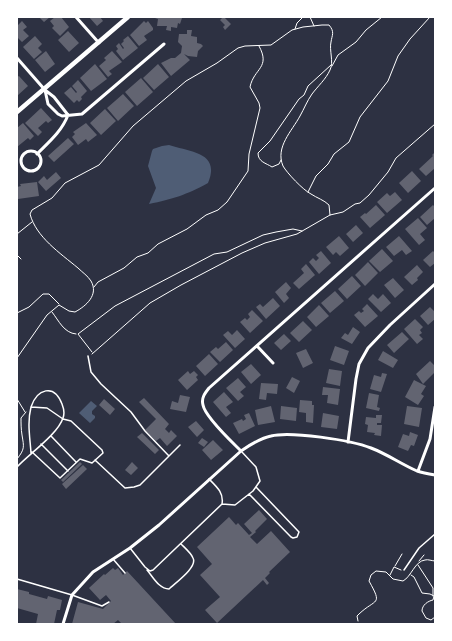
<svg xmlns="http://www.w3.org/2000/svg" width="452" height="641" font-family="'Space Grotesk',sans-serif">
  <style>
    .water { fill: #4f5d75 }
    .building { fill: #626471 }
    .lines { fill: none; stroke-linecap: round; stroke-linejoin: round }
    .path { stroke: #fff; stroke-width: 1 }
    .service { stroke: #fff; stroke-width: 1.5 }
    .minor { stroke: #fff; stroke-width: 3 }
    .secondary { stroke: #fff; stroke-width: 4.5 }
  </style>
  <rect width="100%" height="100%" fill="#2d3142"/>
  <!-- water -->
  <path class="water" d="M169,145c21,7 52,7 39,38 -22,12 -35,16 -59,21l7,-16 -8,-22 4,-15 1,-2 9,-3z
    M91,401l6,5 -5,5v3l3,2v2l-5,5 -11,-10z"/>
  <!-- building -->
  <path class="building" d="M39,17h11l-6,5z
    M55,17h6l8,10 -9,9 -8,-8 2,-2 -4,-5z
    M89,17h11l3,4 -6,5z
    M155,17h24l3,1 -2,6 -2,-1 -1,5 -6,-1v4l-5,-1 1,-4h-10l1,-7 -3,-1z
    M223,17h1l7,7 -6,6 -2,-3 2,-2 -5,-5z
    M22,21l5,6 -4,3 6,6 -7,6 -5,-5v-11z
    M144,21l2,2 2,-2 5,7v2l-9,6 3,4 -8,6 -9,-11z
    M187,30h5l-1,6 6,1v6l4,1 2,2 -5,5 -1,6 -9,-1 -4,-2 6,6 -19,16 -10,-13 10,-5h4l6,-5 1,-7 -4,-4 1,-8h8z
    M68,31l11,12 -10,9 -11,-12z
    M35,36l7,8 -4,4 4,4 -8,7 -11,-12z
    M128,36l10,12 -15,12 -7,-9 2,-2 -2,-3 3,-3 4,6 1,-1 -3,-4 3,-3 -1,-1z
    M46,51l9,13 -10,8 -10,-12z
    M112,51l10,11 -13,9 3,3 -4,3 -9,-11 7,-6 -2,-2z
    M95,64l12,15 -16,12 -11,-13z
    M158,64l11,13 -15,13 -11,-12z
    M19,76l9,10 -11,10v-19z
    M141,78l12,14 -16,14 -12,-14z
    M78,80l9,11 -6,6 1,2 -3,3 -2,-2 -3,3 -10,-10 7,-6 5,6 1,-1 -5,-6z
    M123,94l11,12 -16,15 -11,-13z
    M41,108l11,12 -4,3 -2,-2 -8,7 4,4 -4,4 -13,-13z
    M105,109l11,12 -15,14 -11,-12z
    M23,123l11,13 -4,4 -2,-2 -11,9v-19z
    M86,123l11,12 -9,7 -2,-3 -8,6 -6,-8 3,-3 -2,-2z
    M68,138l6,6 -20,18 -6,-6z
    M435,152v16l-9,8 -7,-7 14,-13 -1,-1z
    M412,171l9,10 -13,12 -9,-10z
    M56,172l5,6 -15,13 -8,-9 6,-6 3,4z
    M37,182l2,14 -21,3 -1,-12 4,-1 -1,-2z
    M395,192l7,8 -15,13 -10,-11 10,-9 3,3z
    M376,205l9,10 -15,13 -10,-11 5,-4 1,1z
    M433,205l2,2v11l-8,7 -7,-8z
    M418,218l9,10 -7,6 5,6 -6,5 -14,-16z
    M356,225l7,8 -10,9 -7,-8z
    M339,236l10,12 -9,8 -4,-4 -3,3 -7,-8z
    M399,236l13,15 -6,4 -4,-5 -8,6 -8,-9z
    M382,249l11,12 -13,11 -11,-11z
    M321,251l10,12 -12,11 -10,-12 4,-4 3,3 3,-3 -3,-3z
    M433,251l2,2v10l-5,4 -7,-7z
    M368,262l10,11 -13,13 -10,-11z
    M306,264l9,11 -16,14 -6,-6 11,-10 -3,-4z
    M417,265l6,7 -6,6 1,2 -6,5 -8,-8z
    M352,276l9,10 -14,13 -9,-10z
    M393,278l11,12 -9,8 -11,-13z
    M286,282l5,6 -5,6 3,4 -5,5 -9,-11z
    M335,291l9,10 -14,12 -9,-10z
    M373,294l5,5 5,-5 8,9 -10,9 -13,-13z
    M273,298l7,8 -14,13 -10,-12 4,-3 3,3z
    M367,304l11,12 -13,11 -11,-12 5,-4 2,2 3,-2 -2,-2z
    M319,305l10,11 -13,11 -9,-10z
    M430,307l5,5v7l-7,6 -8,-9z
    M252,310l11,11 -13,12 -10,-11 5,-4 2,2 3,-3 -2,-3z
    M415,319l8,8 -3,3 2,3 -3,2 4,4 -6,5 -13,-15z
    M303,321l9,9 -13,12 -9,-9z
    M353,327l7,5 -8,12 -11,-6 4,-5 3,2z
    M237,330l8,9 -10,9 -12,-13 5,-4 4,4z
    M402,332l7,7 -15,14 -7,-8z
    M284,334l7,7 -10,9 -7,-7z
    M226,342l7,8 -13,12 -10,-10 6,-5 2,2z
    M335,346l14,5 -5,14 -14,-5z
    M306,349l7,14 -10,5 -7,-15z
    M383,351l15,9 -5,8 -15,-8z
    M209,354l9,10 -13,12 -9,-10z
    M430,361l5,5v6l-12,12 -7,-10z
    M251,364l10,11 -10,9 -10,-12z
    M329,369l13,2 -2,15 -14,-3z
    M188,371l2,3 4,-3 4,4 -2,2 2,3 -11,10 -9,-10z
    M382,373l5,1 -6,18 -11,-3 4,-14 7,2z
    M292,377l8,4 -6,12 -8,-5z
    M238,378l8,9 -6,5 4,4 -6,5 -12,-13z
    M414,380l12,6 -5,8 3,2 -6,9 -13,-8z
    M261,383l17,1 -1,10 -10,-1 -1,7 -7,-1z
    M323,387l17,2 -2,16 -11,-2 1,-8h-6z
    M224,392l9,10 -7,5 5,6 -5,4 -13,-15z
    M369,393l10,2 -2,12 3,1 -1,3 -13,-3z
    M180,395l10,2 -4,15 -16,-3 2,-8 6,2z
    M144,398l25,26 -4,5 4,4 2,-3 6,6 -10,10 -7,-8 -4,3 -11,-11 11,-11 -17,-17z
    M104,399l11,10 -5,6 -11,-10z
    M300,400l12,1v4h2l-1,18 -7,-1v-9l-7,-1z
    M271,406l4,16 -17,3 -3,-15z
    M281,406l16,2 -1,13 -16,-2z
    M407,406l15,2 -3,19 -15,-3z
    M249,413l6,13 -16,8 -6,-11 9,-4 1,2 3,-2 -2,-4z
    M323,413l16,3 -2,13 -16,-2z
    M376,415h6l-1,8h-4v2h5l-1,11 -7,-1 1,-2 -8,-1 1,-7 -3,-1 1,-7 10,1z
    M196,421l8,9 -7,7 -9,-10z
    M410,432l8,3 -4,11 -3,-1 -3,6 -10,-4 5,-13 6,2z
    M142,433l17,17 -4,4 -18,-17z
    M202,438l6,4 -4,5 -6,-4z
    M213,440l10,10 -12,10 -9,-10z
    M80,462l2,2 -19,18 -2,-2z
    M132,462l6,6 -7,7 -6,-5z
    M83,465l4,4 -21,20 -4,-5z
    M259,510l8,9 -12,12 1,1 -6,5 7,7 14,-13 19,21 -21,20 1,1 -5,5 4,5 -2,2 -4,-5 -46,43 -12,-13 15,-13 -20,-22 12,-11 -15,-17 32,-30 7,8 2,-2 11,12 3,-2 -8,-9z
    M113,568l2,2 3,-2 5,7 4,-4 49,53h-54l-4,-4 -5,4h-41l6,-22 25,7 8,-8 -5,-6 -6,5 -11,-12 15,-14 1,1z
    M17,589l12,3v2l18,5 1,-3 14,4 -2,10h-3l-3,14h-18l2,-10 -21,-6z"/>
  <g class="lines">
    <!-- path -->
    <path class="path" d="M310,17l4,9
      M295,29l2,-6 6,-6
      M332,66l6,-11 18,-13 10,-12 16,-13
      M281,160l-2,4 -7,3c-6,-4 -14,-5 -14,-14l12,-12 29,-42 5,-4 4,-9 23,-21
      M308,192l8,-16 12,-12 6,-10 15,-12 11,-25 28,-36 10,-25 12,-17 20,-22
      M17,234l15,-12
      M17,255l4,4
      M94,287l4,-5 26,-14 13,-11 11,-4 10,-9 29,-15 19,-14 12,-5 9,-8 21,-31 1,-17 11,-46 -1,-5 -9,-16c4,-19 21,-19 9,-41
      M52,312c7,9 12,21 24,22
      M17,313l12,-6 14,-13h6l10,10
      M92,352l-14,-18 37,-28 99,-52 13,-2 36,-17 13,-3 17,-3 9,2
      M92,354l58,-51 31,-18 61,-32 23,-10 32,-9 33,-19 13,-3 12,-8 5,-1 9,-8 19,-23 8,-14 39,-34
      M17,358l30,-43 12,-10 10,6 6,1c11,-6 24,-17 16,-31 -3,-5 -9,-9 -13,-13 -18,-15 -42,-31 -48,-54l2,-4 20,-12 13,-15 34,-18 34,-39 53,-45 31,-18 21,-15 7,-2 26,-1 21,-15 11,-3 19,-2h7c6,7 3,10 2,17 -2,8 3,20 -1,28 -4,9 -12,16 -18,24 -5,7 -8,15 -12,22 -8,15 -25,31 -17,50 4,7 20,24 28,28 6,4 13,6 18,11l1,10
      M17,399l8,13
      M17,459c8,-10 7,-12 5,-24 -1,-6 -1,-12 -1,-17l5,-6
      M419,561l5,-6
      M418,565l15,23v8
      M395,566l7,-12
      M390,575l4,-8 7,3
      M411,575l3,2 8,16 8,1 4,2 -1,4c-5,1 -11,5 -11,11l4,7 5,2 4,-3
      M358,621l-1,-5 2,-2c17,-16 24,-8 10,-33l2,-6 5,-4 10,1 7,7 10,2c8,-4 12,-20 22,-21 3,-1 7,1 10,1"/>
    <!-- service -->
    <path class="service" d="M88,356l3,16 10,12 30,28 14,19 24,25
      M31,407l16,1 16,11 8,2 31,29 1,3 -11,10 -12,-4 -20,19 -28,-26
      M51,436l25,26
      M41,444l27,27
      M95,460l30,28 9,-1 6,-2 40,-40
      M17,467c12,-13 41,-33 46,-49 2,-5 1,-9 -1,-14 -8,-21 -25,-15 -31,3 -4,16 -1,30 0,46
      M249,494l42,43 2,1 4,-1 2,-5 -43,-45
      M222,504l13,1 18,-14 7,-10 -4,-14 -15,-16
      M130,548l15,19 5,4 3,-1 69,-66c2,-11 -5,-17 -13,-25
      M113,559l12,14
      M147,570c6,7 12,19 22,19 6,-6 29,-22 24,-31 -2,-5 -8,-10 -12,-14
      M404,570l15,-22 16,-14
      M17,579l55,16 30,11 7,-4"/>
    <!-- minor -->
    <path class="minor" d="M76,17l23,26
      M17,58l28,32 9,7 14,18
      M45,90l3,14 10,10 4,2 20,-2 82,-70
      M21 161a10 10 0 1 1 20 0a10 10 0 1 1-20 0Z
      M37,154c12,-12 25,-23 31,-39
      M257,346l16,17
      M348,442l8,-63 3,-15 9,-16 22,-23 45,-41
      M241,451c-9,-9 -36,-34 -38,-46 -2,-7 2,-12 6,-17l226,-200
      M418,471l12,-32 5,-32
      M63,624l9,-29 21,-23 37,-24 29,-23 82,-74c9,-6 19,-13 30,-15 19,-5 80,4 100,12 16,6 30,16 46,23 6,2 12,3 18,4"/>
    <!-- secondary -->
    <path class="secondary" d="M17,112l111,-95"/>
  </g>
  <!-- border -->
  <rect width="452" height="641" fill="none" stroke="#ffffff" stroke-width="36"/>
</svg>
